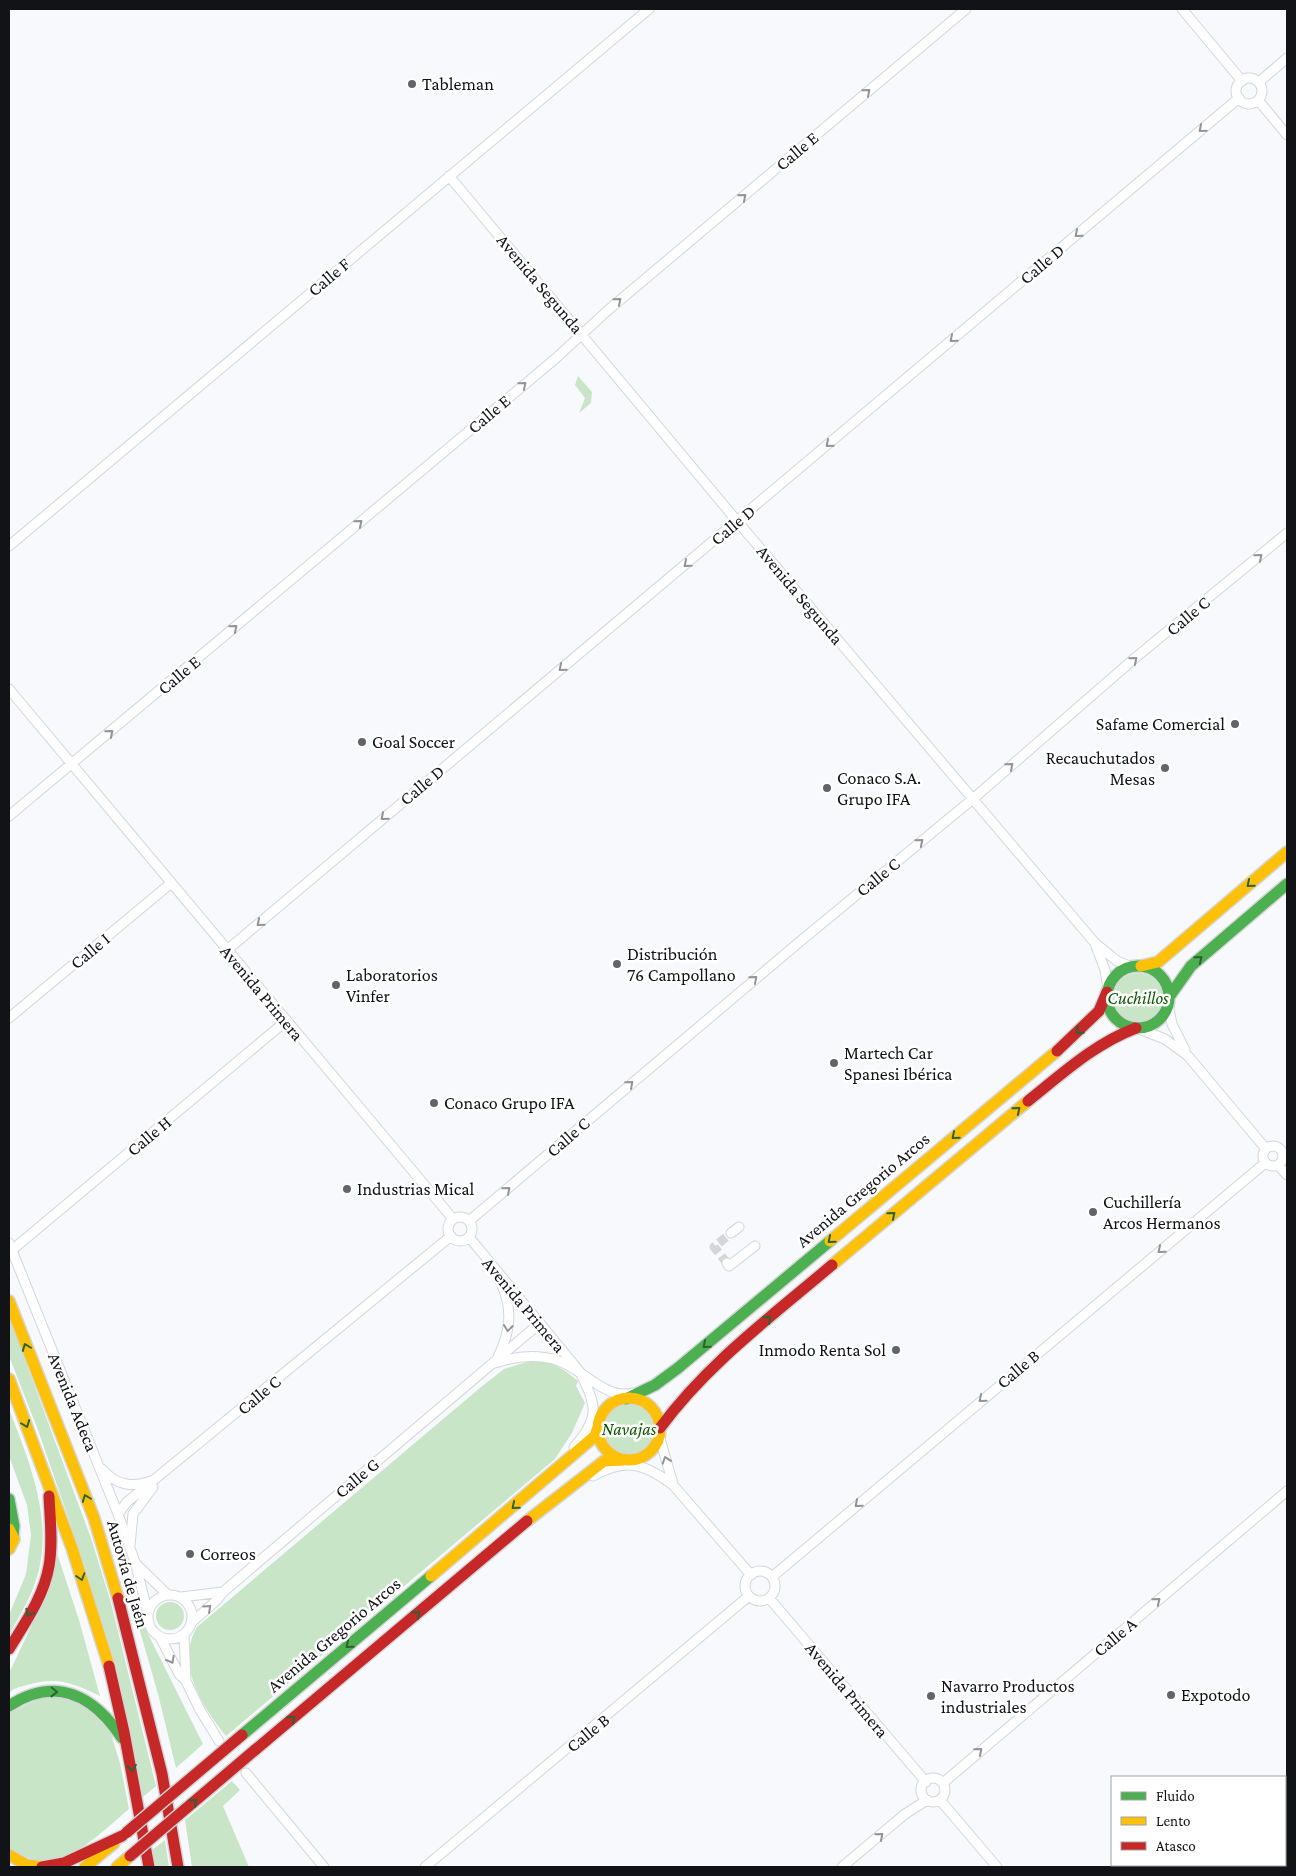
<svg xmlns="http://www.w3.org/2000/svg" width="1296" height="1876" font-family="'Crimson Pro',serif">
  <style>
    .green { fill: #c8e6c7 }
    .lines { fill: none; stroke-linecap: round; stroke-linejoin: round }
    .street-tunnel { stroke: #d5d6da; stroke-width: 9; stroke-dasharray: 9 4.5; stroke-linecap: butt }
    .street-casing { stroke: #d4d6d9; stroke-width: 11 }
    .fast-casing { stroke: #d4d6d9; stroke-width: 14 }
    .slow-casing { stroke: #d4d6d9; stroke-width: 14 }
    .jam-casing { stroke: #d4d6d9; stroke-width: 14 }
    .street { stroke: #fefeff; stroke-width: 9 }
    .fast { stroke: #4caf50; stroke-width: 11 }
    .slow { stroke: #ffc107; stroke-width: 11 }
    .jam { stroke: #c62828; stroke-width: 11 }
    .jam-bridge-casing { stroke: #d1d2d4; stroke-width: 14; stroke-linecap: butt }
    .jam-bridge { stroke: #c62828; stroke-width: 11 }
    .oneway { stroke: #949496 }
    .oneway2 { stroke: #2f6133 }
    .poi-dot { fill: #626467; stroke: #fff; stroke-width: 2 }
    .labels { text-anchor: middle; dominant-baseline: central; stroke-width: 5; stroke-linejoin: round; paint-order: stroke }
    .poi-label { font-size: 18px; fill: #121316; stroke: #fff; text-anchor: start }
    .street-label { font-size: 18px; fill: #121316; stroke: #fff }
    .park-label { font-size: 18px; font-style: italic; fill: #115607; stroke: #fff }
  </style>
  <rect width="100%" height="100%" fill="#f7f9fd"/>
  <!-- green -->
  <path class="green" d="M578,376l14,16 -1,11 -12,10 6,-15 -10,-13z
    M1113 998a25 25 0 1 1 50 0a25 25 0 1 1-50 0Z
    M9,1317l83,224 19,62 45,183 -13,11 -57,-228 -48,-139 -29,-74z
    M534,1360c19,2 30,9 44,21l-2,5 9,17 -13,30 -17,26 -329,277c-24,-30 -51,-72 -29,-109l284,-240 23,-18z
    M604 1429a25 25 0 1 1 50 0a25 25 0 1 1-50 0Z
    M9,1409c22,57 49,121 23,182 -6,15 -15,29 -23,44v-20l17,-41 5,-39 -4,-30 -18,-49z
    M56,1550l23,70 21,76c-27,-13 -43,-20 -73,-11 -8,2 -13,3 -18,8v-20l34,-71z
    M131,1600l72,144 -27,24 -18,-74z
    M156 1616a14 14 0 1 1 28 0a14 14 0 1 1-28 0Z
    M47,1695l35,7 28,29 10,32 9,46c-20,17 -54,50 -80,53 -13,1 -29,-8 -40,-13v-136z
    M232,1781l8,9 -17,16 26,61h-57l-7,-47z
    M165,1840l4,27h-14l-3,-17z"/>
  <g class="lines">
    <!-- street-tunnel -->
    <path class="street-tunnel" d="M727,1263l-13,-16 17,-14"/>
    <defs>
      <path id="street" d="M1182,9l60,72
        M1236 91a13 13 0 1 1 26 0a13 13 0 1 1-26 0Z
        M1259,82l28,-24
        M1258,100l29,35
        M449,176l288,345 358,422 22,18 15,6
        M9,546l640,-537
        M9,689l444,530
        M9,816l546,-457 52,-48 359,-302
        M1096,946l9,24 3,19
        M226,951l1013,-853
        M1168,1004l4,20 13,26
        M9,1018l161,-134
        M1139,1029l26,10 23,17 78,93
        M1263 1156a10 10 0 1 1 20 0a10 10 0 1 1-20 0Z
        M1278,1165l9,10
        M448 1229a12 12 0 1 1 24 0a12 12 0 1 1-24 0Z
        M469,1221l328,-277 177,-146 161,-140 152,-125
        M731,1233l8,-6
        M469,1237l111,135c16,33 21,45 -6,75
        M9,1243l109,271 17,48 13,51
        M12,1250l274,-229
        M727,1263l2,3 26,-20
        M498,1357c13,-26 15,-50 2,-76
        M495,1363c21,-7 43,-9 64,-2 23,8 47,39 73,32
        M659,1435l14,49
        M102,1469c14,16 29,19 49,12
        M593,1476c33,-18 51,-13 80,9l78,90
        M118,1514l9,-12 324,-266
        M130,1545l3,-31 20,-27
        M135,1563l33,32
        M745 1586a15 15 0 1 1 30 0a15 15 0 1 1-30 0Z
        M772,1577l493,-414
        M148 1617a22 22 0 1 1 44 0a22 22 0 1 1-44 0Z
        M181,1597l42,-5
        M769,1598l157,184
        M191,1623l26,-23 6,-8 317,-269
        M184,1634l2,47 14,29 19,31
        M160,1637l19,37 7,7
        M246,1773l78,94
        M921 1790a12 12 0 1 1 24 0a12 12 0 1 1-24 0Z
        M943,1783l344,-292
        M940,1800l57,67
        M1285,1837l2,-2
        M425,1867l324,-271
        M842,1867l63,-53 22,-14
        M1249,1867l3,-2"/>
      <path id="fast" d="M1107 997a31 31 0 1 1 62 0a31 31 0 1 1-62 0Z
        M1169,997l22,-31 96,-82
        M626,1399l29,-14 23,-17 152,-127
        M9,1499l5,27 -1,10
        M9,1706c47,-31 85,-10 113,32
        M242,1735l189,-159"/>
      <path id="slow" d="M1141,966l17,-4 129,-110
        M830,1241l227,-190
        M832,1265l196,-164
        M9,1301l85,217 24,80
        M9,1379l63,169 37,118
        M598 1429a31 31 0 1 1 62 0a31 31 0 1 1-62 0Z
        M527,1521l77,-60 19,-1
        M9,1529l5,10 -5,10
        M431,1576l164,-140 4,-12
        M9,1855l18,10 15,2
        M85,1867l29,-24
        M117,1867l13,-11"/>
      <path id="jam" d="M1057,1051l42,-40 8,-19
        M1028,1101c34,-27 66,-57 108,-73
        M660,1428c47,-64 112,-112 172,-163
        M118,1598l44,176 16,93
        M9,1649c16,-26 35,-53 40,-83 4,-23 1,-47 0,-70
        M109,1666l15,66 25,135
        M255,1750l272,-229
        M42,1867l22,-4 58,-27"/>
    </defs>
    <!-- street casing -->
    <use href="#street" class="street-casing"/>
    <!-- fast casing -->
    <use href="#fast" class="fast-casing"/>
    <!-- slow casing -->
    <use href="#slow" class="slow-casing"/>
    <!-- jam casing -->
    <use href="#jam" class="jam-casing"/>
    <!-- street -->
    <use href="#street" class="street"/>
    <!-- fast -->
    <use href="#fast" class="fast"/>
    <!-- slow -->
    <use href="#slow" class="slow"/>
    <!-- jam -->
    <use href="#jam" class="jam"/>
    <defs>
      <path id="jam-bridge" d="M126,1833l116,-98
        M130,1856l125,-106"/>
    </defs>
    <!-- jam-bridge casing -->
    <use href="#jam-bridge" class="jam-bridge-casing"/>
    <!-- jam-bridge -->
    <use href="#jam-bridge" class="jam-bridge"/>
  </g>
  <!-- one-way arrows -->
  <defs><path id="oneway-chevron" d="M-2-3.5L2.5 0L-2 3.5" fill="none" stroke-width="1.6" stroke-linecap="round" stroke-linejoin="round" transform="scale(1.25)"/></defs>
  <g class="oneway">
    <use href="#oneway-chevron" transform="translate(867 92) rotate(-40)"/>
    <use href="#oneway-chevron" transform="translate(1202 129) rotate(140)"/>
    <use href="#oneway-chevron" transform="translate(743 197) rotate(-40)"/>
    <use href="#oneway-chevron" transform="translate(1078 234) rotate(140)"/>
    <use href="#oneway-chevron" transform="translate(618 301) rotate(-40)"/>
    <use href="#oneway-chevron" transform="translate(953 339) rotate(140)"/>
    <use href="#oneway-chevron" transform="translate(523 385) rotate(-40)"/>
    <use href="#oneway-chevron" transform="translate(829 444) rotate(140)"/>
    <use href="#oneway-chevron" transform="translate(359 523) rotate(-40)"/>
    <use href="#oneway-chevron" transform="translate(1259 557) rotate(-40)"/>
    <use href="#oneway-chevron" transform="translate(687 564) rotate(140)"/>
    <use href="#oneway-chevron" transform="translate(234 628) rotate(-40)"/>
    <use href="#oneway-chevron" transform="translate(1134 660) rotate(-40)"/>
    <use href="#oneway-chevron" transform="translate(562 668) rotate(140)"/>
    <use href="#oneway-chevron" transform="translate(110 733) rotate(-40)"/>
    <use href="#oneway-chevron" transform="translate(1010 766) rotate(-41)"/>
    <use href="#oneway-chevron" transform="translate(384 817) rotate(140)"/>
    <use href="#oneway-chevron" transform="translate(920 842) rotate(-39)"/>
    <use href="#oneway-chevron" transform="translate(260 923) rotate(140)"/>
    <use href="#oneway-chevron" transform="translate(754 979) rotate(-40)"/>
    <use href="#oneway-chevron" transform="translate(630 1084) rotate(-41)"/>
    <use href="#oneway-chevron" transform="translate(507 1190) rotate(-41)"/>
    <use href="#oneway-chevron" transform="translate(1161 1250) rotate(140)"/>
    <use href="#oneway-chevron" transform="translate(508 1328) rotate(97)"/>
    <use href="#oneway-chevron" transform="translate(982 1399) rotate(140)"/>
    <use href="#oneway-chevron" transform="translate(666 1460) rotate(-109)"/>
    <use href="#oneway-chevron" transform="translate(858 1504) rotate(140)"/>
    <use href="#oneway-chevron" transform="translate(1157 1601) rotate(-39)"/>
    <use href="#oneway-chevron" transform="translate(208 1608) rotate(-42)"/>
    <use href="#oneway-chevron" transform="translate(171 1660) rotate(62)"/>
    <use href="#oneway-chevron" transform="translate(979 1751) rotate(-40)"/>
    <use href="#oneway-chevron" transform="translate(880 1836) rotate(-40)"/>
  </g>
  <g class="oneway2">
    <use href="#oneway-chevron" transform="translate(1250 884) rotate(140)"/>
    <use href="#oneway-chevron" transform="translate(1199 959) rotate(-40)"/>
    <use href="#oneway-chevron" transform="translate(1079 1031) rotate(139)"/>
    <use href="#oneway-chevron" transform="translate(1017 1110) rotate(-39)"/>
    <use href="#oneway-chevron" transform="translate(955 1136) rotate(140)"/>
    <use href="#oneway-chevron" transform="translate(892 1215) rotate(-40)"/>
    <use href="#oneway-chevron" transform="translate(831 1240) rotate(140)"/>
    <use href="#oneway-chevron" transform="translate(768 1319) rotate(-40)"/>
    <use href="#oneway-chevron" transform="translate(706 1345) rotate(140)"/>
    <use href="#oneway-chevron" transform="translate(26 1347) rotate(-111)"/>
    <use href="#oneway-chevron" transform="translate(26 1424) rotate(69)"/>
    <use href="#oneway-chevron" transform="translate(86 1498) rotate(-111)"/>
    <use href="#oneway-chevron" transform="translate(515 1506) rotate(140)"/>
    <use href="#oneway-chevron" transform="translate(81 1577) rotate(72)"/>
    <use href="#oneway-chevron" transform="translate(29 1613) rotate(119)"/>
    <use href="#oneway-chevron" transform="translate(417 1614) rotate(-40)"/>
    <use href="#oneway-chevron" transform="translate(349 1645) rotate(140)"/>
    <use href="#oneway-chevron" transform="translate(54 1692) rotate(1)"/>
    <use href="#oneway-chevron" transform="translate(292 1719) rotate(-40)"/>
    <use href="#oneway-chevron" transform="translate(132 1768) rotate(80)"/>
    <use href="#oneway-chevron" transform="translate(194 1802) rotate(-40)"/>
  </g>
  <!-- markers -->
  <g class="poi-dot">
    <circle cx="412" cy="84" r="5"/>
    <circle cx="1235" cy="724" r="5"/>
    <circle cx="362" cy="742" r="5"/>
    <circle cx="1165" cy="768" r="5"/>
    <circle cx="827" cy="788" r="5"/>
    <circle cx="617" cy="964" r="5"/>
    <circle cx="336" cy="985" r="5"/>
    <circle cx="834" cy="1063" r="5"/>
    <circle cx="434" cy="1103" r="5"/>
    <circle cx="347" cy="1189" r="5"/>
    <circle cx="1093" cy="1212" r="5"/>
    <circle cx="896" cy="1350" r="5"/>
    <circle cx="190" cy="1554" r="5"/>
    <circle cx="1171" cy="1695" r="5"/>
    <circle cx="931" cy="1696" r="5"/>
  </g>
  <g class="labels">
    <!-- poi labels -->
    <g class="poi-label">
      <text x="422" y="84">Tableman</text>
      <text x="1225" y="724" text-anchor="end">Safame Comercial</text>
      <text x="372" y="742">Goal Soccer</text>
      <text x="1155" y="758" text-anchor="end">Recauchutados<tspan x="1155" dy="21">Mesas</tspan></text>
      <text x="837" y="778">Conaco S.A.<tspan x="837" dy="21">Grupo IFA</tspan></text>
      <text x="627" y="954">Distribución<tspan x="627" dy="21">76 Campollano</tspan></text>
      <text x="346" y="975">Laboratorios<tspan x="346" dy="21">Vinfer</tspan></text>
      <text x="844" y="1053">Martech Car<tspan x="844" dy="21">Spanesi Ibérica</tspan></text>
      <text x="444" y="1103">Conaco Grupo IFA</text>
      <text x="357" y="1189">Industrias Mical</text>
      <text x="1103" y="1202">Cuchillería<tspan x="1103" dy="21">Arcos Hermanos</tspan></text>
      <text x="886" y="1350" text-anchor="end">Inmodo Renta Sol</text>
      <text x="200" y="1554">Correos</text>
      <text x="941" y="1686">Navarro Productos<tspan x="941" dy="21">industriales</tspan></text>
      <text x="1181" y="1695">Expotodo</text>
    </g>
    <!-- street labels -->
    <g class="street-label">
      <text transform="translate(797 151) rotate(-40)">Calle E</text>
      <text transform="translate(1042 264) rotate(-40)">Calle D</text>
      <text transform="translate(329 277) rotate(-40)">Calle F</text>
      <text transform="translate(540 284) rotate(50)">Avenida Segunda</text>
      <text transform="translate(489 414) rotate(-40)">Calle E</text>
      <text transform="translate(733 525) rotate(-40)">Calle D</text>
      <text transform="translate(800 595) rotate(50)">Avenida Segunda</text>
      <text transform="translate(1188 616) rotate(-40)">Calle C</text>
      <text transform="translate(179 675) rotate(-40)">Calle E</text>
      <text transform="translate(422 785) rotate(-40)">Calle D</text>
      <text transform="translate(878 877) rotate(-39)">Calle C</text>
      <text transform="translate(90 951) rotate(-40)">Calle I</text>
      <text transform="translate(262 993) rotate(50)">Avenida Primera</text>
      <text transform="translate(149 1136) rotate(-40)">Calle H</text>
      <text transform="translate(568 1137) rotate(-41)">Calle C</text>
      <text transform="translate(863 1190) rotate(-40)">Avenida Gregorio Arcos</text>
      <text transform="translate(524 1305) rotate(50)">Avenida Primera</text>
      <text transform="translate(1018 1369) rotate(-40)">Calle B</text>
      <text transform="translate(259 1395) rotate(-40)">Calle C</text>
      <text transform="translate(73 1402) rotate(68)">Avenida Adeca</text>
      <text transform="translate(357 1478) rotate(-40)">Calle G</text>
      <text transform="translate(128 1574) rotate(74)">Autovía de Jaén</text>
      <text transform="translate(334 1635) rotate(-40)">Avenida Gregorio Arcos</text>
      <text transform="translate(1115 1637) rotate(-40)">Calle A</text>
      <text transform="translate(847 1690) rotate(50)">Avenida Primera</text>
      <text transform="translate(588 1733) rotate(-39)">Calle B</text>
    </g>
    <!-- park labels -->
    <g class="park-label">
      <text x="1138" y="998">Cuchillos</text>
      <text x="629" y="1429">Navajas</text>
    </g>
  </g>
  <!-- border -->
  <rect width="1296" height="1876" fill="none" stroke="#121316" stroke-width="20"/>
  <!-- legend -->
  <rect x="1111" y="1776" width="175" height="90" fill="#ffffff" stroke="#a0a1a2"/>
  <rect x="1121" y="1792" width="25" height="8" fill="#4caf50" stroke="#a0a1a2"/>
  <text x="1156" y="1801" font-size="15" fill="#121316">Fluido</text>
  <rect x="1121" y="1817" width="25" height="8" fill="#ffc107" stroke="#a0a1a2"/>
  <text x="1156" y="1826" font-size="15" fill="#121316">Lento</text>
  <rect x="1121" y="1842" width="25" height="8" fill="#c62828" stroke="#a0a1a2"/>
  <text x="1156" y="1851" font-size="15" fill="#121316">Atasco</text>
</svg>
